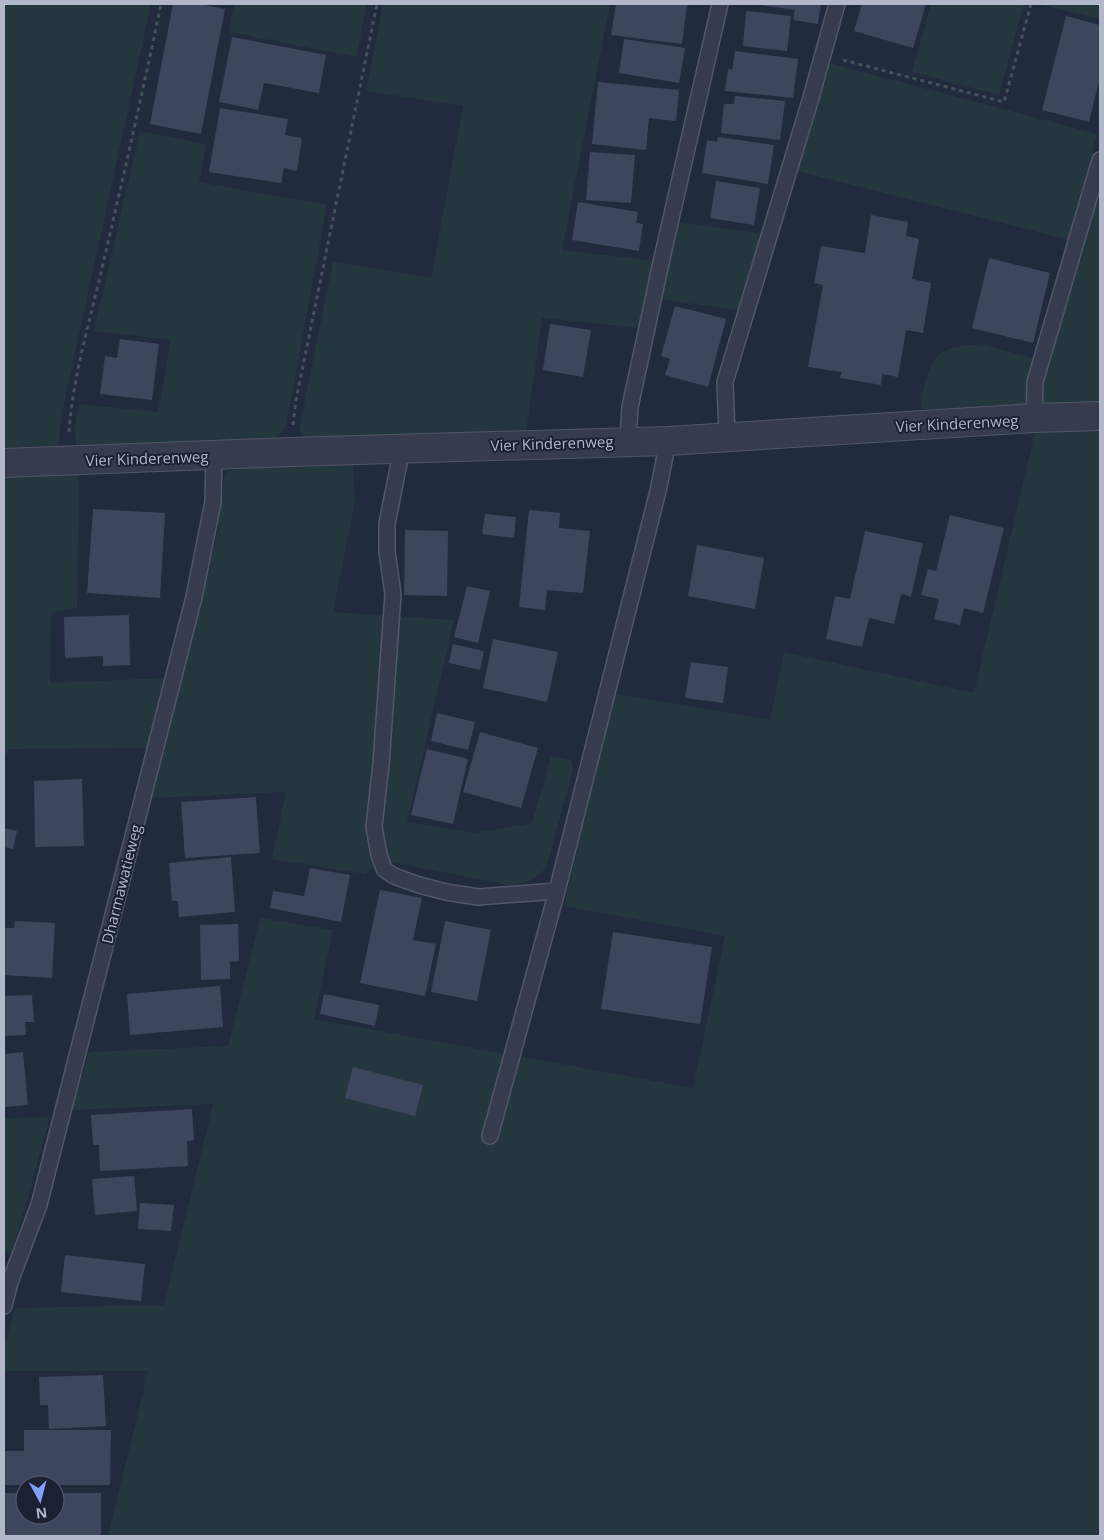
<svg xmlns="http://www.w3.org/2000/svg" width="1104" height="1540" font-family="'Open Sans',sans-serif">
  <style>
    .green { fill: #24373f }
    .building { fill: #3e465e }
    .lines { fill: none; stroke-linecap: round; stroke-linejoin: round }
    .lane-casing { stroke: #515769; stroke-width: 18 }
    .street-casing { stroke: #515769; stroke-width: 30 }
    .path { stroke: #3f5359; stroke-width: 3; stroke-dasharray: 4 4; stroke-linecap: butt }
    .lane { stroke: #363c4e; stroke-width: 15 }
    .street { stroke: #363c4e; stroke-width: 28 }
    .labels { text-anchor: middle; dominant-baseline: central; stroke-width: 4; stroke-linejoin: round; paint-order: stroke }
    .street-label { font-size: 15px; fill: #b2b7c9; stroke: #1b2133 }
  </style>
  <rect width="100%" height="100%" fill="#222a3e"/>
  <!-- green -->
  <path class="green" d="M4,4h147l-90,413 -2,29 -55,2z
    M234,4h133l-11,53 -127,-25z
    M383,4h227l-48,246 92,11 -13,67 -99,-10 -16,114 -220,8 -7,-10 34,-169 98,17 32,-172 -97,-15z
    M931,4h93l-25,91 -87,-23z
    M1037,4h63v15z
    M829,63l268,71 -28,106 -272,-69z
    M140,131l66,13 -7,38 128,23 -41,221c-7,12 -13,14 -26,17l-184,2 -1,-21 4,-20 79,8 13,-72 -77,-9z
    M1100,189v213l-56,3 -3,-9 1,-11z
    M679,222l85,12 -23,77 -80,-12z
    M980,344l53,14 -9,48 -11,2 -92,1c-1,-9 2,-17 4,-27 10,-35 22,-34 55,-38z
    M1100,430v1106h-992l40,-165h-144v-24l11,-39 149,-3 49,-201 -141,6 17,-58 139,-6 32,-128 73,12 -19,89 379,69 32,-152 -161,-30 48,-213 158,27 14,-68 190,41 61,-261z
    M353,464l2,38 -22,110 121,8 -47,202 67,11 58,-10 19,-67 20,4 2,10 -27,98c-13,13 -20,15 -38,17l-122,-24 -11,3 -10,10 -93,-15 14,-67 -134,6 64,-257 9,-67 9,-5 9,-2z
    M79,475l-2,133 -26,5 -1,70 114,-5 -17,70 -139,1 -4,13v-284z
    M50,1117l-38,136 -8,-1v-134z"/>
  <!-- building -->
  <path class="building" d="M173,4h26l26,5 -24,125 -51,-10z
    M616,4h58l13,1 -5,39 -71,-9z
    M754,4h67l-3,20 -25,-4 2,-10z
    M862,4h64l-13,44 -59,-17z
    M746,11l45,5 -4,35 -44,-5z
    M1066,16l34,9v52l-11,45 -47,-12z
    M232,37l94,18 -7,38 -55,-10 -6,27 -39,-8z
    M624,39l61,9 -6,35 -60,-10z
    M735,51l63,8 -5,39 -68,-7 3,-22 4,1z
    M598,82l81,8 -3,31 -27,-3 -3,32 -54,-6z
    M735,96l50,5 -5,39 -59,-7 3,-29h10z
    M220,108l68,11 -3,16 17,3 -5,33 -13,-3 -3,15 -72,-11z
    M718,137l56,8 -6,39 -66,-11 5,-33 10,2z
    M590,152l45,3 -4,48 -45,-3z
    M716,181l44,7 -6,37 -44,-7z
    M578,202l60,10 -2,11 7,1 -4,27 -67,-11z
    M871,215l37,7 -2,14 13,3 -7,40 19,4 -8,50 -17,-3 -8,47 -16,-3 -1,11 -41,-7 2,-6 -34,-5 15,-82 -9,-2 7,-37 44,7z
    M989,258l61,15 -17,70 -61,-15z
    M675,306l51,13 -18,68 -43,-12 5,-16 -9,-3z
    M550,324l41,6 -8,47 -40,-7z
    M120,339l39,5 -7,56 -52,-6 5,-38 12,2z
    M93,509l72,4 -5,85 -73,-5z
    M529,510l31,3 -1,15 31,3 -7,62 -36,-3 -2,20 -26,-3z
    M485,514l31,3 -2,21 -32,-4z
    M950,515l54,13 -21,85 -19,-5 -4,17 -26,-6 5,-20 -18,-4 7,-26 8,2z
    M405,530l43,1 -1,65 -43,-1z
    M865,531l58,12 -12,54 -10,-3 -7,30 -25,-6 -7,29 -36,-8 9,-43 15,3z
    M697,545l67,13 -9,51 -67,-13z
    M467,586l23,5 -12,52 -24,-6z
    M129,615l1,50 -27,1v-10l-38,2 -1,-41z
    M493,639l65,13 -11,50 -64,-14z
    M453,644l31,7 -4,19 -31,-7z
    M691,662l37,5 -5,36 -38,-5z
    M437,713l38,9 -7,28 -37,-9z
    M480,732l58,16 -17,60 -58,-16z
    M427,749l41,10 -15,65 -42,-9z
    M82,779l2,67 -49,1 -1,-66z
    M256,797l4,56 -75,5 -4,-56z
    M4,828l13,3 -4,18 -9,-2z
    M231,857l4,55 -56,5 -1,-16h-6l-3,-38z
    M310,868l40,7 -9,47 -71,-14 3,-17 31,5z
    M380,890l42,8 -9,42 23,4 -11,52 -65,-13z
    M15,921l40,2 -3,55 -48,-3v-47h10z
    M445,921l46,9 -14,71 -46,-9z
    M238,924l1,37 -9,1v17l-29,1 -1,-55z
    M613,932l99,15 -12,77 -99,-15z
    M220,986l3,41 -93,8 -3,-41z
    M324,994l55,11 -4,21 -55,-12z
    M32,995l2,27h-9l1,13 -22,1v-40z
    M23,1052l5,53 -24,2v-53z
    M353,1067l70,18 -8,31 -70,-18z
    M192,1109l2,31 -7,1 1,25 -88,5 -1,-26h-6l-2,-30z
    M134,1176l3,35 -42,4 -3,-36z
    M140,1203l34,2 -3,26 -33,-2z
    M65,1255l80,9 -4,37 -80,-9z
    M103,1375l3,51 -57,3 -1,-24h-8l-1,-28z
    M24,1430h87l-1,55h-105v-34h19z
    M4,1493h21v22h30v-22h46v43h-97z"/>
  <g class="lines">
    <defs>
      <path id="lane" d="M1034,418l1,-36 65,-222
        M727,436l-2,-54 85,-281 27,-97
        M628,441l2,-34 32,-149 58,-254
        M402,448l-15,76v28l6,42 -12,170 -7,63 5,28 5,14 10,7 25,9 27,7 32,5 79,-6 101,-400 10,-50
        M490,1136l67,-245
        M4,1306l6,-24 29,-77 155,-608 19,-95 1,-47"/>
      <path id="street" d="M4,463l287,-11 377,-11 366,-23 66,-2"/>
    </defs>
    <!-- lane casing -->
    <use href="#lane" class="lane-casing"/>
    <!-- street casing -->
    <use href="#street" class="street-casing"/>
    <!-- path -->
    <path class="path" d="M843,60l161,42 27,-98
      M293,425l3,-25 81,-396
      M69,432c4,-56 21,-112 34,-168 20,-86 40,-173 58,-260"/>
    <!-- lane -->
    <use href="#lane" class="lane"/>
    <!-- street -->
    <use href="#street" class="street"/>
  </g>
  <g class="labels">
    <!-- street labels -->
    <g class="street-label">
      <text transform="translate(957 423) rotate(-3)">Vier Kinderenweg</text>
      <text transform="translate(552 443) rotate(-2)">Vier Kinderenweg</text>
      <text transform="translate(147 458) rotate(-2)">Vier Kinderenweg</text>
      <text transform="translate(121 884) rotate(-76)">Dharmawatieweg</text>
    </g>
  </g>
  <!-- border -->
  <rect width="1104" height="1540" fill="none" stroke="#b2b7c9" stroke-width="10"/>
  <!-- north arrow -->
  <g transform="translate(40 1500) rotate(173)"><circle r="24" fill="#1b2133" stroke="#575d6f"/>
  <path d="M0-4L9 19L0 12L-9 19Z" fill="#839ffd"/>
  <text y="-8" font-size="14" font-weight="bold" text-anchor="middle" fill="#b2b7c9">N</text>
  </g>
</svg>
